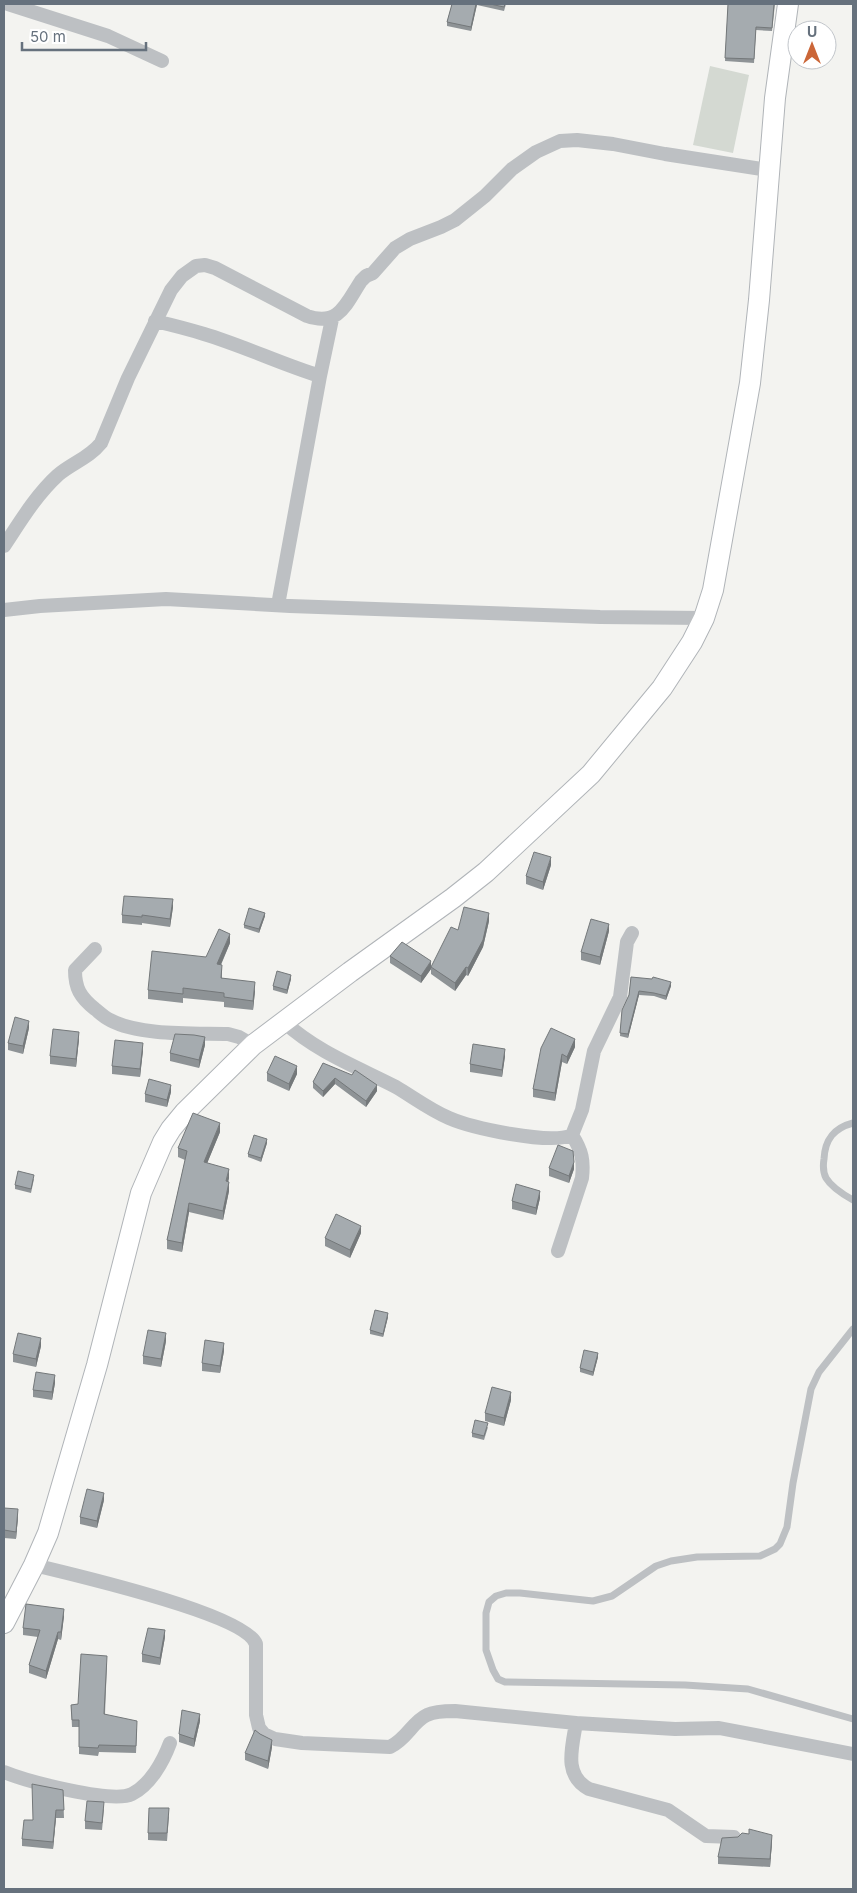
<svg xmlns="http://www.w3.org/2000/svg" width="857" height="1893" font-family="Inter,sans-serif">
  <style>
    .garden { fill: #d4d9d2 }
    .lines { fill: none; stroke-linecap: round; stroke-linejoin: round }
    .secondary-casing { stroke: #b0b4b8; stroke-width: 22 }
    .lane { stroke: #bdc0c3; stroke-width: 7 }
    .street { stroke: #bdc0c3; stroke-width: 14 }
    .secondary { stroke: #fff; stroke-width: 20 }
    .wall { fill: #8e9396 }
    .shaded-wall { fill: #74787a }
    .building { fill: #a5abaf; stroke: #74787a }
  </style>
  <rect width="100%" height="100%" fill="#f3f3f0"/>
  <!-- garden -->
  <path class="garden" d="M710,66l39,9 -16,78 -40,-8z"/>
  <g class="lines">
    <defs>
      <path id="secondary" d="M4,1623l30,-58 14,-32 49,-168 44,-172 22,-51 8,-13 14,-17 68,-67 97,-73 103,-74 33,-26 105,-98 71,-86 30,-46 12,-24 9,-28 37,-207 9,-83 16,-202 13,-94"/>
    </defs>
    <!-- secondary casing -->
    <use href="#secondary" class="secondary-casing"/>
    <!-- lane -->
    <path class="lane" d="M853,1123c-19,5 -28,16 -29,36 -1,6 -1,13 2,19 6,10 18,17 27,22
      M853,1329l-34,43 -8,17 -18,94 -6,44 -7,17 -5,5 -15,7 -63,1 -26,4 -15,5 -44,30 -19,5 -73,-8h-14l-10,3 -7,6 -3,11v37l7,20 5,9 7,3 180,3 63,4 105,30"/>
    <!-- street -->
    <path class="street" d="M8,4l100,32 54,25
      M155,321c17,4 33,8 49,13 40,12 77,30 116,42l-42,229
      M320,376l12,-57
      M4,546c16,-24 32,-51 54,-71 14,-12 31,-17 43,-32l27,-65 43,-88 11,-14 14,-10 9,-1 10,3 92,48c32,11 39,-12 54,-35l5,-5 7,-3 22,-25 15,-9 31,-12 14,-7 30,-24 27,-27 24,-17 24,-11 17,-1 36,4 52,10 103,16
      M4,610l36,-4 126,-7 124,7 310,11 104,1
      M95,949l-20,21c0,18 5,27 20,39 4,3 9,8 15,11 30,16 84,13 118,14l11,3 14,8
      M284,1022c33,30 73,45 112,65 17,10 34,23 53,31 23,10 101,27 123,17l10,-25 12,-59 26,-54 7,-55 5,-9
      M558,1251l24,-73c2,-18 0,-27 -10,-43
      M34,1565c37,9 211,49 222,79v71l3,13 5,6 11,5 27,4 88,4c18,-9 22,-25 37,-32 8,-4 19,-4 28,-4l121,12 99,6 44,-1 134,26
      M576,1723c-4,25 -13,52 13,66l79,21 38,26 28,1
      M4,1772c22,9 108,32 128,22 18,-9 31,-32 38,-51"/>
    <!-- secondary -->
    <use href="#secondary" class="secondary"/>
  </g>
  <!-- wall -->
  <path class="wall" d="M452,4h54l-2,7 -27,-6 -6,26 -24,-5v-4z
    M728,4h47l-3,27 -16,-1 -2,33 -29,-2z
    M551,865l-8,25 -17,-6v-8z
    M173,907l-3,20 -28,-4v2l-20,-2v-8z
    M265,916l-6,17 -15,-5v-3z
    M489,921l-6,26 -15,29 -2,-1 -11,16 -24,-17v-7l27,-37z
    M609,931l-9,34 -19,-5v-8z
    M230,943l-9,22 1,9v4l33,13 -2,19 -29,-3v-5l-41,-4v5l-35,-4v-9z
    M390,956l41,13 -10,14 -31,-20z
    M631,977l40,9 -5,14 -12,-4 -15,-1 -11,43 -8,-2 2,-26 7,-15z
    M291,979l-4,15 -14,-4v-4z
    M29,1028l-6,26 -15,-4v-7z
    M79,1039l-3,28 -26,-3v-8z
    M575,1039v8l-8,17 -5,-2 -7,39 -22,-4v-8z
    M205,1045l-6,23 -29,-7v-8z
    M143,1050l-3,27 -28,-3v-8z
    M505,1056l-3,21 -32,-5v-8z
    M323,1063l54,28 -11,16 -31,-23 -12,13 -10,-9v-6z
    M267,1073l30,1 -8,17 -22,-10z
    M171,1092l-4,15 -22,-5v-8z
    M220,1132l-13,31 22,15 -1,4 1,9 -6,29 -34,-8 -7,40 -15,-3v-9l18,-80 -7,-3v-9z
    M267,1143l-6,19 -13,-5v-3z
    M549,1168l25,1 -5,14 -20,-7z
    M34,1179l-3,14 -16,-4v-4z
    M540,1198l-4,17 -24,-6v-8z
    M361,1233l-11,25 -25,-12v-8z
    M388,1317l-5,20 -13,-3v-4z
    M166,1341l-5,26 -18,-3v-8z
    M41,1346l-5,21 -23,-5v-8z
    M224,1351l-4,22 -18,-2v-8z
    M598,1357l-5,19 -13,-4v-4z
    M55,1383l-3,17 -19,-3v-7z
    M511,1400l-7,26 -19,-5v-8z
    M488,1427l-4,13 -12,-3v-4z
    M104,1500l-7,28 -17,-4v-7z
    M4,1508l14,9 -2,22 -12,-1z
    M64,1616l-3,24 -3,-1 -12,40 -17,-6v-8l9,-28 -15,-2v-7z
    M165,1637l-5,28 -18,-3v-8z
    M107,1663l-2,51 32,15 -1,24 -37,-1 -1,4 -19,-2v-27h-7l-1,-22 7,-1z
    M200,1721l-6,26 -15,-5v-8z
    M272,1747l-4,22 -23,-9v-7z
    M63,1790l1,28h-8l-3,31 -31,-3v-7l11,-19z
    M104,1809l-2,21 -17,-1v-8z
    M169,1816l-2,25 -19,-1v-7z
    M772,1842l-2,25 -52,-3v-7z"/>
  <!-- shaded-wall -->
  <path class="shaded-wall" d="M476,4h1l-6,27v-4z
    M551,857v8l-8,25v-8z
    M173,899v8l-3,20v-8z
    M265,913v3l-6,17v-4z
    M489,913v8l-6,26 -15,29v-8z
    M609,924v7l-9,34v-8z
    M230,934v9l-13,30v-9z
    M431,961v8l-10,14v-7z
    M466,967v8l-11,16v-8z
    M291,975v4l-4,15v-4z
    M255,982v9l-2,19v-9z
    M671,982v4l-5,14v-4z
    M639,991v4l-11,43v-4z
    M29,1021v7l-6,26v-8z
    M79,1032v7l-3,28v-8z
    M205,1037v8l-6,23v-8z
    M575,1039v8l-8,17v-7z
    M143,1043v7l-3,27v-8z
    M505,1049v7l-3,21v-7z
    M562,1054v8l-7,39v-8z
    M297,1066v8l-8,17v-7z
    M335,1078v6l-12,13v-6z
    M171,1085v7l-4,15v-7z
    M377,1085v6l-11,16v-6z
    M220,1123v9l-16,39v-9z
    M267,1139v4l-6,19v-4z
    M574,1162v7l-5,14v-7z
    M229,1169v9l-3,12v-9z
    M229,1182v9l-6,29v-9z
    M540,1191v7l-4,17v-7z
    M189,1203v9l-7,40v-9z
    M361,1226v7l-11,25v-8z
    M388,1313v4l-5,20v-3z
    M166,1333v8l-5,26v-8z
    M41,1338v8l-5,21v-8z
    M224,1343v8l-4,22v-7z
    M598,1353v4l-5,19v-4z
    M55,1375v8l-3,17v-8z
    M511,1392v8l-7,26v-8z
    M104,1493v7l-7,28v-7z
    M18,1509v8l-2,22v-7z
    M64,1609v7l-3,24v-8z
    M165,1630v7l-5,28v-7z
    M58,1632v7l-12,40v-8z
    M200,1714v7l-6,26v-8z
    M272,1740v7l-4,22v-8z
    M56,1810v8l-3,31v-7z
    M772,1835v7l-2,25v-8z"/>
  <!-- building -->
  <path class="building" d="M452,4h24l-5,23 -24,-5z
    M490,4h15l-1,3z
    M728,4h46l-2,24 -16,-1 -2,32 -29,-1z
    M534,852l17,5 -8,25 -17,-6z
    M124,896l49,3 -3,20 -28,-4v2l-20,-2z
    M464,907l25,6 -6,27 -15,28 -2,-1 -11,16 -24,-16 20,-40 7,3z
    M249,908l16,5 -6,16 -15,-4z
    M591,919l18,5 -9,33 -19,-5z
    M219,929l11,5 -13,30 5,1 -1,13 34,4 -2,19 -29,-4v-4l-41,-5v6l-35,-4 4,-39 54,6z
    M402,942l29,19 -10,15 -31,-20z
    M277,971l14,4 -4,15 -14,-4z
    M631,977l21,2 1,-2 18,5 -5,14 -12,-3 -15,-2 -11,43 -8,-1 2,-23 7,-15z
    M15,1017l14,4 -6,25 -15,-3z
    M551,1028l24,11 -8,18 -5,-3 -7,39 -22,-4 8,-41z
    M53,1029l26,3 -3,27 -26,-3z
    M175,1034l19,1 11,2 -6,23 -29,-7z
    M115,1040l28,3 -3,26 -28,-3z
    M473,1044l32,5 -3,21 -32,-6z
    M275,1056l22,10 -8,18 -22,-11z
    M323,1063l29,12 3,-5 22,15 -11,16 -31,-23 -12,13 -10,-9z
    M149,1079l22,6 -4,15 -22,-6z
    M193,1113l27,10 -16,39 25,7 -3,12 3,1 -6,29 -34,-8 -7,40 -15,-3 20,-89 -9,-3z
    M254,1135l13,4 -6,19 -13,-4z
    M558,1145l15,6 1,11 -5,14 -20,-8z
    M18,1171l16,4 -3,14 -16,-4z
    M516,1184l24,7 -4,17 -24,-7z
    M336,1214l25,12 -11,24 -25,-12z
    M375,1310l13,3 -5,21 -13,-4z
    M148,1330l18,3 -5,26 -18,-3z
    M18,1333l23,5 -5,21 -23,-5z
    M205,1340l19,3 -4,23 -18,-3z
    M584,1350l14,3 -5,19 -13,-4z
    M36,1372l19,3 -3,17 -19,-2z
    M492,1387l19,5 -7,26 -19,-5z
    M475,1420l13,3 -4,13 -12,-3z
    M87,1489l17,4 -7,28 -17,-4z
    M4,1508l14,1 -2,23 -12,-2z
    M26,1604l38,5 -3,23h-3l-12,39 -17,-6 11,-35 -17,-2z
    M148,1628l17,2 -5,28 -18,-4z
    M81,1654l26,2 -3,58 33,7 -1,25 -37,-1 -1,3 -19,-1v-27h-7l-1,-15 7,-1z
    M182,1710l18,4 -6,25 -15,-5z
    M255,1730l5,4 12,6 -4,21 -23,-8z
    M32,1784l31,6 1,20h-8l-3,32 -31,-3 2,-19h9z
    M87,1801l17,1 -2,21 -17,-2z
    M149,1808h20l-2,25h-19z
    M749,1829l23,6 -2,24 -52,-2 4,-19 16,-1 4,-4 7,1z"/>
  <!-- border -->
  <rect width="857" height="1893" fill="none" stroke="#66717d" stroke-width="10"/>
  <!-- north arrow -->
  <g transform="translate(812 45)"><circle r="24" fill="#ffffff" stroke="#c2c6cb"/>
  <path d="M0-4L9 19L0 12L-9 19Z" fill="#cb6638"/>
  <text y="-8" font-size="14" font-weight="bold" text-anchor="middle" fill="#66717d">U</text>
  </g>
  <!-- scale -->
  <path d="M22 42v8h124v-8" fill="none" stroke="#66717d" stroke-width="2.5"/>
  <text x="30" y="42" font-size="15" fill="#66717d" stroke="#ffffff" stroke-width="4" paint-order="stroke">50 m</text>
</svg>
